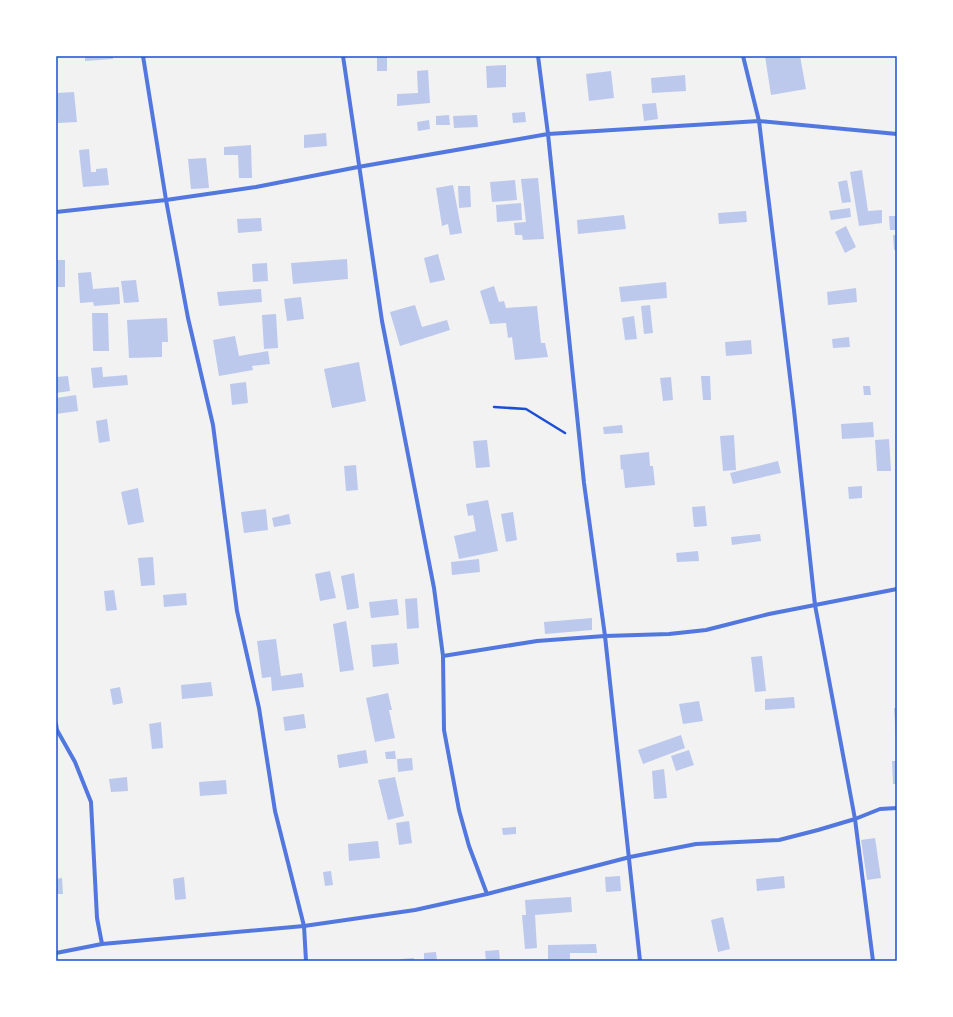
<svg xmlns="http://www.w3.org/2000/svg" width="953" height="1017" font-family="Mulish,sans-serif">
  <style>
    .building { fill: #bdc9ec }
    .lines { fill: none; stroke-linecap: round; stroke-linejoin: round }
    .path { stroke: #1d4ed8; stroke-width: 2.5 }
    .minor { stroke: #5277de; stroke-width: 4 }
    .neatline { fill: none; stroke: #1d4ed8; stroke-width: 1.5 }
  </style>
  <rect width="100%" height="100%" fill="#f2f2f2"/>
  <!-- building -->
  <path class="building" d="M85,56h28v3l-28,2z
    M377,56h10v15h-10z
    M765,56h35l6,33 -35,6z
    M506,65v22l-19,1 -1,-22z
    M428,70l2,33 -33,3v-12l21,-1 -1,-22z
    M611,71l3,27 -25,3 -3,-27z
    M685,75l1,16 -34,2 -1,-15z
    M74,92l3,30 -19,1 -2,-30z
    M656,103l2,16 -14,2 -2,-17z
    M525,112l1,10 -13,1 -1,-10z
    M449,115l1,10h-14v-9z
    M477,115l1,12 -24,1 -1,-12z
    M429,120l1,9 -12,2 -1,-9z
    M326,133l1,13 -23,2v-13z
    M251,145l1,33h-13l-1,-23h-14v-8z
    M89,149l2,23h5v-3l11,-1 2,17 -26,2 -4,-37z
    M206,158l3,30 -18,1 -3,-30z
    M862,170l6,41 14,-1v13l-23,3 -9,-54z
    M538,178l6,61 -21,1 -1,-5h-7l-1,-12 12,-1 -5,-43z
    M515,180l2,20 -25,2 -2,-20z
    M847,180l4,22 -9,1 -4,-21z
    M453,185l9,48 -12,2 -2,-11 -6,2 -6,-38z
    M458,186h12l1,21 -12,1z
    M521,203l1,17 -25,2 -1,-17z
    M850,208l1,9 -20,3 -2,-9z
    M746,211l1,11 -28,2 -1,-11z
    M624,215l2,14 -48,5 -1,-14z
    M889,216h8v14h-7z
    M261,218l1,13 -24,2 -1,-14z
    M846,226l10,21 -11,6 -10,-21z
    M893,235h4v15h-3z
    M438,254l7,26 -15,3 -6,-25z
    M347,259l1,20 -55,5 -2,-21z
    M56,260h9v27h-9z
    M267,263l1,18 -15,1 -1,-18z
    M91,272l2,17 26,-2 1,17 -26,2 -1,-4 -13,1 -2,-30z
    M136,280l3,22 -15,1 -3,-22z
    M666,282l1,16 -46,4 -2,-15z
    M494,286l5,16 5,-1 2,7 31,-2 4,37h4l3,14 -33,3 -3,-23 -4,1 -2,-15 -16,1 -10,-33z
    M856,288l1,14 -29,3 -1,-13z
    M261,289l1,13 -43,4 -2,-14z
    M301,297l3,22 -17,2 -3,-22z
    M415,305l7,22 25,-7 3,10 -50,16 -10,-34z
    M650,305l3,28 -9,1 -3,-28z
    M92,313h16l1,38h-16z
    M276,314l2,34 -14,1 -2,-34z
    M634,316l3,23 -12,1 -3,-22z
    M167,318l1,24h-6v15l-33,1 -2,-38z
    M235,336l4,20 29,-5 2,13 -18,2 1,4 -34,6 -6,-36z
    M849,337l1,10 -17,1 -1,-9z
    M751,340l1,14 -26,2 -1,-14z
    M359,362l7,39 -34,7 -8,-39z
    M102,367l1,10 24,-2 1,10 -35,3 -2,-20z
    M68,376l2,15 -14,2v-16z
    M701,376h9l1,24h-8z
    M671,377l2,23 -10,1 -3,-23z
    M246,382l2,21 -16,2 -2,-21z
    M863,386h7l1,9h-7z
    M76,395l2,16 -22,3v-16z
    M107,419l3,22 -11,2 -3,-22z
    M873,422l1,15 -32,2 -1,-15z
    M622,425l1,8 -19,1 -1,-7z
    M734,435l2,35 -13,1 -3,-35z
    M889,439l2,32h-14l-2,-31z
    M487,440l3,27 -14,1 -3,-27z
    M649,452l1,14h3l2,19 -30,3 -2,-19 -2,1 -1,-15z
    M778,461l3,12 -48,11 -3,-11z
    M356,465l2,25 -12,1 -2,-25z
    M862,486v12l-13,1 -1,-12z
    M138,488l6,34 -16,3 -7,-33z
    M488,500l10,51 -39,8 -5,-23 22,-5 -3,-16 -5,1 -2,-12z
    M705,506l2,20 -13,1 -2,-20z
    M266,509l2,21 -24,3 -3,-21z
    M513,512l4,28 -11,2 -5,-28z
    M289,514l2,10 -17,3 -2,-9z
    M760,534l1,7 -29,4 -1,-8z
    M698,551l1,10 -22,1 -1,-9z
    M153,557l2,28 -14,1 -3,-28z
    M479,559l1,13 -28,3 -1,-13z
    M330,571l6,27 -16,3 -5,-27z
    M354,573l5,35 -12,2 -6,-34z
    M114,590l3,20 -11,1 -2,-20z
    M186,593l1,12 -23,2 -1,-12z
    M417,598l2,30 -12,1 -2,-30z
    M397,599l2,16 -28,3 -2,-16z
    M592,618v12l-47,4 -1,-12z
    M346,621l8,49 -14,2 -7,-48z
    M276,639l5,37 21,-3 2,14 -32,4 -1,-14 -9,1 -5,-37z
    M397,643l2,21 -26,3 -2,-22z
    M762,656l4,35 -11,1 -4,-35z
    M211,682l2,14 -31,3 -1,-14z
    M120,687l3,16 -10,2 -3,-16z
    M388,693l4,17h-3l6,28 -20,4 -9,-44z
    M794,697l1,11 -30,2v-11z
    M699,701l4,20 -20,3 -4,-20z
    M894,708h3v29h-1z
    M304,714l2,14 -21,3 -2,-14z
    M161,722l2,26 -11,1 -3,-25z
    M681,735l4,13 -42,16 -5,-14z
    M366,750l2,13 -29,5 -2,-13z
    M689,750l5,15 -18,6 -5,-15z
    M395,751l1,8h-10l-1,-7z
    M412,758l1,12 -15,2 -1,-13z
    M892,761h5v23h-4z
    M664,769l3,29 -13,1 -2,-28z
    M127,777l1,14 -17,1 -2,-13z
    M395,777l9,39 -16,4 -10,-40z
    M226,780l1,14 -27,2 -1,-14z
    M409,821l3,22 -13,2 -3,-22z
    M516,827v7l-13,1 -1,-7z
    M875,838l6,40 -14,2 -6,-40z
    M378,841l2,17 -31,3 -1,-17z
    M331,871l2,14 -8,1 -2,-14z
    M620,876l1,15 -15,1 -1,-15z
    M784,876l1,12 -28,3 -1,-12z
    M184,877l2,22 -11,1 -2,-21z
    M62,878l1,16h-7v-15z
    M571,897l1,15 -37,3 2,33 -12,1 -3,-34h4l-1,-15z
    M723,917l7,32 -12,3 -7,-32z
    M596,944l1,9h-27v6h-22v-14z
    M499,950l1,11h-14l-1,-10z
    M436,952l1,9h-13v-8z
    M414,958v3h-13v-2z"/>
  <g class="lines">
    <!-- path -->
    <path class="path" d="M494,407l32,2 39,24"/>
    <!-- minor -->
    <path class="minor" d="M143,56l23,144 22,118 25,107 24,186 22,97 16,103 29,115 2,35
      M343,56l39,265 52,267 9,68 1,74 15,80 10,36 18,48
      M538,56l10,78 36,349 21,153 35,325
      M743,56l16,65 35,289 21,195 40,214 18,142
      M56,212l110,-12 90,-13 102,-20 190,-33 211,-13 138,13
      M443,656l94,-15 68,-5 64,-2 37,-4 63,-16 128,-25
      M56,724l1,6 18,32 16,40 6,116 5,26
      M56,953l46,-9 202,-18 111,-16 72,-16 143,-37 66,-13 83,-4 39,-10 37,-11 25,-10 17,-1"/>
  </g>
  <!-- border -->
  <rect width="953" height="1017" fill="none" stroke="#ffffff" stroke-width="114"/>
  <rect x="57" y="57" width="839" height="903" class="neatline"/>
</svg>
